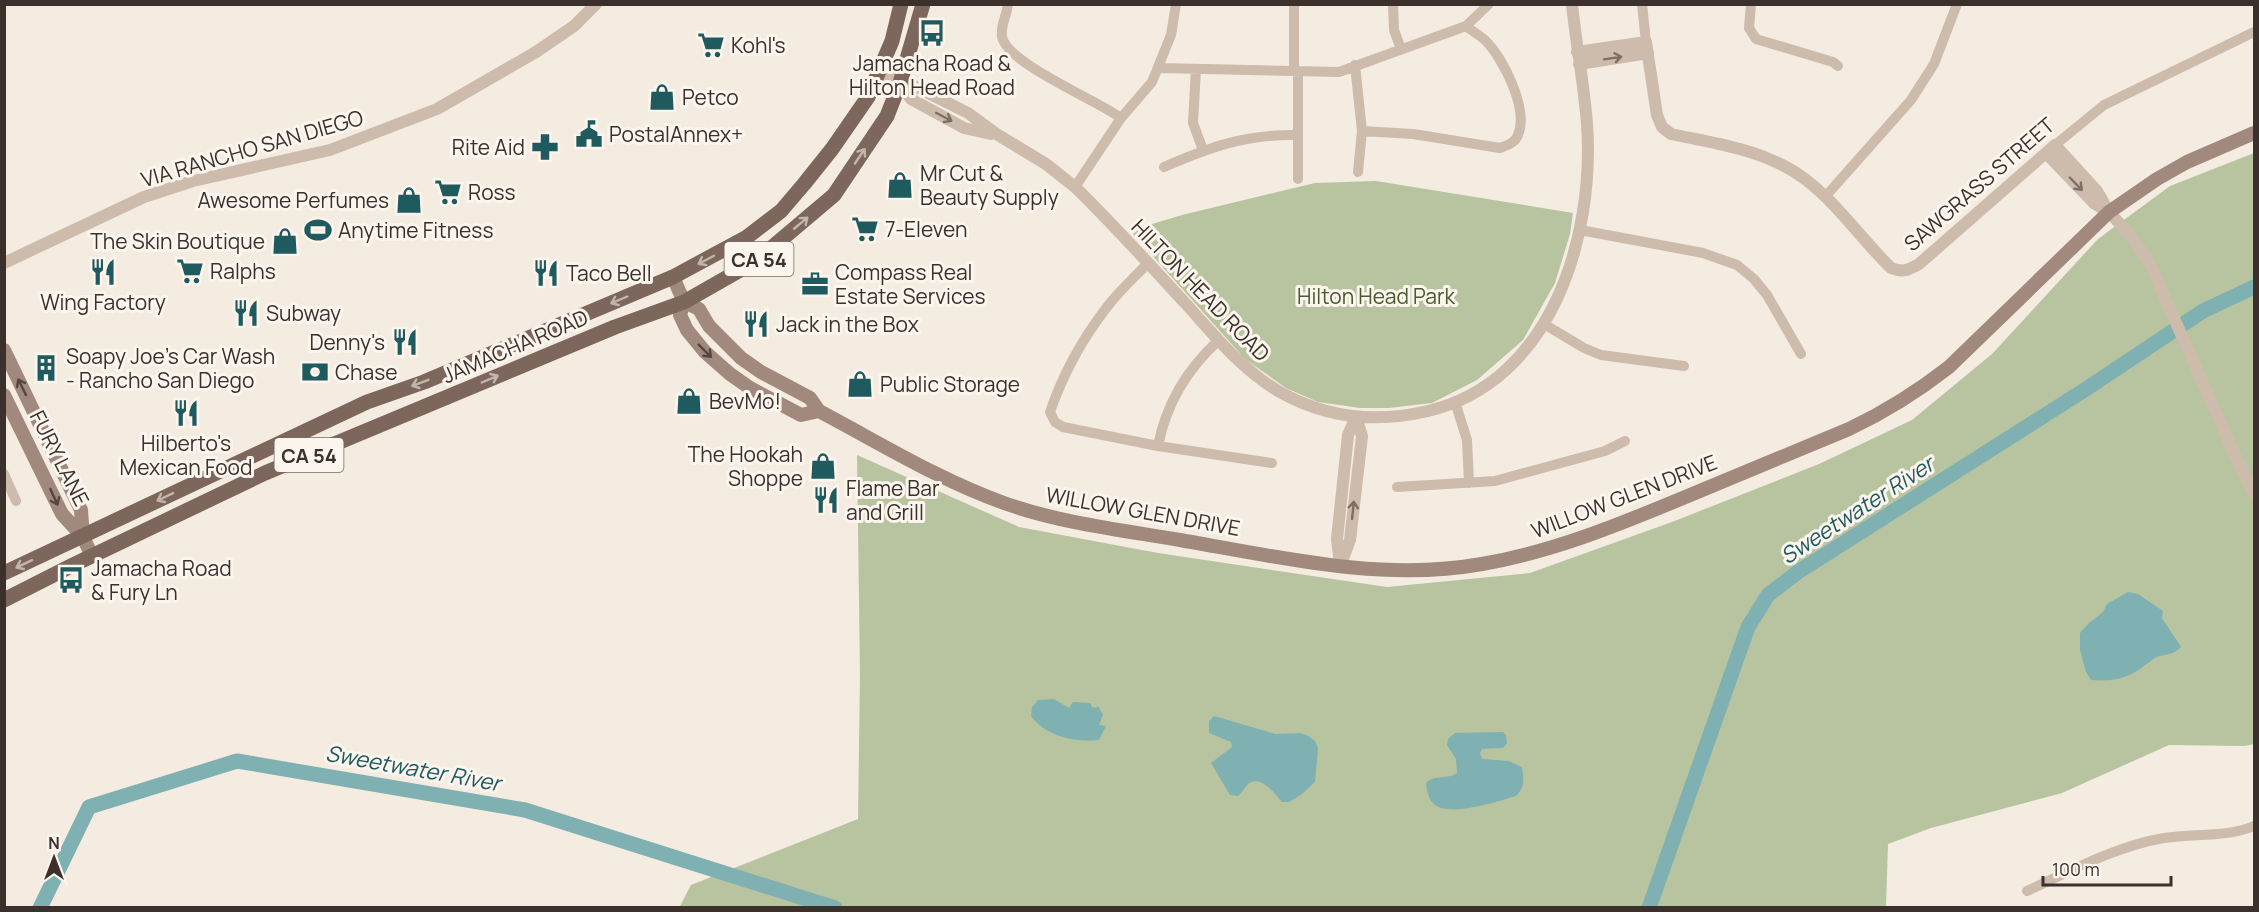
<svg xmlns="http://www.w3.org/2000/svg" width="2259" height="912" font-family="Manrope,sans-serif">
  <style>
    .green { fill: #b8c4a0 }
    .water { fill: #7fb0b2 }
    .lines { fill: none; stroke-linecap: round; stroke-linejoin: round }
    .river { stroke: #7fb0b2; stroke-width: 15 }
    .minor { stroke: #cdbbac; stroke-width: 10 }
    .tertiary { stroke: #cdbbac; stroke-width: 12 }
    .secondary { stroke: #a18a7d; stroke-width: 14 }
    .primary { stroke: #7d675c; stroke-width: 15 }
    .oneway { stroke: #7d6f65 }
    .oneway2 { stroke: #c2b5ac }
    .oneway3 { stroke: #544640 }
    .labels { text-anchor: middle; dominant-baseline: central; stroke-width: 6; stroke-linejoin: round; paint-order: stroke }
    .shield { fill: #fbf5ee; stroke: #756b66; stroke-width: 1.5 }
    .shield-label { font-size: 20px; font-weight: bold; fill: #3b302b }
    .poi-label { font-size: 21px; fill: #3b302b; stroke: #fbf5ee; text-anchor: start }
    .street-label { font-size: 21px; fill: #3b302b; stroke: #fbf5ee }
    .park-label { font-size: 21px; fill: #4a5a2e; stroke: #fbf5ee }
    .water-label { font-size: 22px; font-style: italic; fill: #1f5a5e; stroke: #fbf5ee }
  </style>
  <rect width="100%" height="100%" fill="#f4ebe1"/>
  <!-- green -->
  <path class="green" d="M2254,153v591l-9,2 -76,-1 -107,48 -131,35 -43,16 -2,63 -1207,1 12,-23 167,-66 2,-144 -3,-220 162,72 139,26 229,34 143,-14 142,-51 147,-58 93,-44 80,-66 106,-115 72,-53z
    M1376,181l197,32 -3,21 -15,49 -32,57 -46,40 -45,23 -43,5h-29l-42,-6 -32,-14 -41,-29 -112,-125 9,-7 40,-12 133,-32z"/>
  <!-- water -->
  <path class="water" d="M2128,592l10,2 25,17 -1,7 19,29c-11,11 -21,6 -29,13 -22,17 -32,22 -61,20l-5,-8 -6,-22v-17l9,-10 14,-11 4,-8z
    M1054,699l15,9 4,-6 17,1 2,4 4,1 2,-2 5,9 -4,10 7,1 -7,14c-23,3 -54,-4 -68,-24l1,-9 6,-7z
    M1214,716l61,18 25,-1 7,2 8,6 3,7 -3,34 -13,12 -13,8h-7c-7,-8 -21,-28 -34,-18 -3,3 -6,9 -10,12l-8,-1 -19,-32 21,-16 -1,-5 -22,-9v-12z
    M1503,732l3,3 1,8 -4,5 -21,1 -2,4 2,6 27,2 13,6c2,12 3,20 -6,29 -17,5 -67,22 -82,8 -6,-5 -7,-14 -8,-21 9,-9 21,-3 31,-10l-1,-14 -9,-14 1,-6 7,-6z"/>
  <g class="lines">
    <!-- river -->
    <path class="river" d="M40,908l49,-101 148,-46 288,49 310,98
      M1649,908l99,-281 20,-32 30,-23 288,-183 117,-78 51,-24"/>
    <!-- minor -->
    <path class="minor" d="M1008,4c-1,11 -8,22 -6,33 6,27 95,63 119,81
      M1393,4l1,26 7,19
      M1642,4l4,38
      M1751,4l-2,24 7,11 77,23 5,4
      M1466,26l23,-22
      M1355,65l7,66 -4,41
      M1159,68l180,4 127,-46
      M1196,69l-3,54 10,27
      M1294,71v-67
      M1298,71v108
      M1362,131l51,3 87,14c8,-3 15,-5 18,-13 11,-26 -15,-77 -33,-95 -6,-5 -13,-9 -19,-14
      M2055,145l49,-40 150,-73
      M1164,167c46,-20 82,-33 133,-32
      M1075,187l46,-69 31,-36 19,-47 5,-31
      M1825,197l86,-97 23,-36 23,-60
      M1580,230l123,23 34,12 17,14 13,16 34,59
      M1148,263c-13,14 -29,28 -41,44 -24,31 -44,67 -57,105l5,10 8,5 95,19 114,17
      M1544,324l40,24 17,7 83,11
      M1455,402l12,38 2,43
      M1158,446c8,-42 29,-77 61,-106
      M4,474l12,27
      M1397,487l98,-6 110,-30 20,-10
      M2027,891c44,-20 89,-45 137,-53 31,-5 61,0 90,-12"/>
    <!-- tertiary -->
    <path class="tertiary" d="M1577,52l69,-10 11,73 5,12 9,7c47,10 95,16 134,45 33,25 57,61 86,89 12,5 17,2 28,-4l136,-119 42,46 12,21 21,23 19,27 85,191 20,41
      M1579,64l69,-11
      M878,74l34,11 56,28 30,22 48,29 29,23c38,37 75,78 111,117 29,32 57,67 94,88 46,26 97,31 148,19 124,-29 167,-175 159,-287 -3,-40 -11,-80 -15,-120
      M900,83l11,16 53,29 27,6
      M2046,153l49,51 13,8
      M4,263l140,-66 49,-16 137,-31 107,-41 99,-57 38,-26 22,-22
      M1340,565l-3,-26 11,-104 8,-18
      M1340,566l10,-26 12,-104 -6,-19"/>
    <!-- secondary -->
    <path class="secondary" d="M673,277l11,25 15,7 10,17 32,32 20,14 49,26 9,13c59,31 122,70 185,92 56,20 117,27 176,37 99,17 201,42 302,24 70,-12 136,-39 201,-66 56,-23 111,-46 166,-69 36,-17 68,-37 100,-62l160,-155 48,-33 30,-17 67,-29
      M684,302l-4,13 7,15 18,22 25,22 20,14 51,27 18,-4
      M4,350l77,160 2,27
      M4,395l58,119 21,23 9,19"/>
    <!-- primary -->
    <path class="primary" d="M4,573l363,-171 57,-20 249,-105 74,-40 34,-26 23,-27 28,-35 36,-52 24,-56 9,-37
      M4,600l69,-35 192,-92 350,-146 69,-25 72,-41 78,-66 53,-79 13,-33 23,-79"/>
  </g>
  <!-- one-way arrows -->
  <defs><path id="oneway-shaft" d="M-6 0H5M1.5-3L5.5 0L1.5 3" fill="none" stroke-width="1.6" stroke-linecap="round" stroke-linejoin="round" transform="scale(1.5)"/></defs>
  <g class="oneway">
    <use href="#oneway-shaft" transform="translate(1613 58) rotate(-9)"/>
    <use href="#oneway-shaft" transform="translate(944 117) rotate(28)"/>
    <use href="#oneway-shaft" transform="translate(2076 184) rotate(46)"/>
    <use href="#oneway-shaft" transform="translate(1353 510) rotate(-84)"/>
  </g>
  <g class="oneway2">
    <use href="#oneway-shaft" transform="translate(860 156) rotate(-56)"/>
    <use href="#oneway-shaft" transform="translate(801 223) rotate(-40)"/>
    <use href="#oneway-shaft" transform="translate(706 260) rotate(152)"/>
    <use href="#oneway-shaft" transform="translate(619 300) rotate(157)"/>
    <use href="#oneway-shaft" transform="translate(490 379) rotate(-23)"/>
    <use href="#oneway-shaft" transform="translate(420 383) rotate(159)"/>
    <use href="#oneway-shaft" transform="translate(165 497) rotate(154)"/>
    <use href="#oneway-shaft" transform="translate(24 564) rotate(155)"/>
  </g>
  <g class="oneway3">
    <use href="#oneway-shaft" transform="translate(705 351) rotate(45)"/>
    <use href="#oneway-shaft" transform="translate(22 387) rotate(-116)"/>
    <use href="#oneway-shaft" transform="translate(54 497) rotate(65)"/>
  </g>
  <!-- icons -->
  <defs>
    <symbol id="bus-bare" viewBox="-9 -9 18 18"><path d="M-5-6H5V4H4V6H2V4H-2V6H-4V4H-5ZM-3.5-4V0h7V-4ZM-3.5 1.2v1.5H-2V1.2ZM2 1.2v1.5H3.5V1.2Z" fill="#1f5a5e" stroke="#fbf5ee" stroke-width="2.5" paint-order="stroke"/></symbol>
    <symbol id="supermarket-bare" viewBox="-9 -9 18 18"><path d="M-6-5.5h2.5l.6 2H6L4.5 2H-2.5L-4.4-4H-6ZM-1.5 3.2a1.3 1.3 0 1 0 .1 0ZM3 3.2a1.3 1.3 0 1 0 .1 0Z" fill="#1f5a5e" stroke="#fbf5ee" stroke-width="2.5" paint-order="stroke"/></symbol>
    <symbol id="shop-bare" viewBox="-9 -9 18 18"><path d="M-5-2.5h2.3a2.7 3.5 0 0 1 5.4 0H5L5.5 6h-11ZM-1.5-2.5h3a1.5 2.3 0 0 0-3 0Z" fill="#1f5a5e" stroke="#fbf5ee" stroke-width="2.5" paint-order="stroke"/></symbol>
    <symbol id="civic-bare" viewBox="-9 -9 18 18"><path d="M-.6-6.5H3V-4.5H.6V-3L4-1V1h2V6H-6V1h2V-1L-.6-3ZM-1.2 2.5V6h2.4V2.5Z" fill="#1f5a5e" stroke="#fbf5ee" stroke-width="2.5" paint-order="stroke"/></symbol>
    <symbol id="pharmacy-bare" viewBox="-9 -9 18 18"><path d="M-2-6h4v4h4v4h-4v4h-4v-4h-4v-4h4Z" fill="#1f5a5e" stroke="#fbf5ee" stroke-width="2.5" paint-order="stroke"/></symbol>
    <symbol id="stadium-bare" viewBox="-9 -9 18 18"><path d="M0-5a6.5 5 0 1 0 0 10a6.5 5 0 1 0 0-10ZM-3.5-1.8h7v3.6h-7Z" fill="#1f5a5e" stroke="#fbf5ee" stroke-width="2.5" paint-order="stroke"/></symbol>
    <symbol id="restaurant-bare" viewBox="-9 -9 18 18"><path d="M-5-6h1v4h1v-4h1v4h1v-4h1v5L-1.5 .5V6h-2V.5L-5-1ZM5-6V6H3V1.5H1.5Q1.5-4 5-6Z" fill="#1f5a5e" stroke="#fbf5ee" stroke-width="2.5" paint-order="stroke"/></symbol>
    <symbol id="office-bare" viewBox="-9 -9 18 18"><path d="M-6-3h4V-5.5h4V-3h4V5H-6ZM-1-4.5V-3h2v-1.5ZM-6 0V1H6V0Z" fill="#1f5a5e" stroke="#fbf5ee" stroke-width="2.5" paint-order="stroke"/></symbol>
    <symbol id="building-bare" viewBox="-9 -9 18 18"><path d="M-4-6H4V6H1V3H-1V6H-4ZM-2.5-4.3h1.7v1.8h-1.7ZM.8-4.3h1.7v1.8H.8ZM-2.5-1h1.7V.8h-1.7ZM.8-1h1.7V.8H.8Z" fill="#1f5a5e" stroke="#fbf5ee" stroke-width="2.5" paint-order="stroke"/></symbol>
    <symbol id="bank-bare" viewBox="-9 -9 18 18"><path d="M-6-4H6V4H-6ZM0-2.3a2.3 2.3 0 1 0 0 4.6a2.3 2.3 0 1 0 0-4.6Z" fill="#1f5a5e" stroke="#fbf5ee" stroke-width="2.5" paint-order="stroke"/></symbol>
  </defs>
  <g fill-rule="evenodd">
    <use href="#bus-bare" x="913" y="14" width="38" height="38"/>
    <use href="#supermarket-bare" x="692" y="26" width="38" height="38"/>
    <use href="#shop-bare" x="643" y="78" width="38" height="38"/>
    <use href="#civic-bare" x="570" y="115" width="38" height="38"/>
    <use href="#pharmacy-bare" x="526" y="128" width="38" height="38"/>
    <use href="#shop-bare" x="881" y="166" width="38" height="38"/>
    <use href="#supermarket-bare" x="429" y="173" width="38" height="38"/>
    <use href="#shop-bare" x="390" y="181" width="38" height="38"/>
    <use href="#supermarket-bare" x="846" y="210" width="38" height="38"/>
    <use href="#stadium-bare" x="299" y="211" width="38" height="38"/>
    <use href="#shop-bare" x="266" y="222" width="38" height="38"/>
    <use href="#supermarket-bare" x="171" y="252" width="38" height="38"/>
    <use href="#restaurant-bare" x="84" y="253" width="38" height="38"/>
    <use href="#restaurant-bare" x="527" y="254" width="38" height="38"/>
    <use href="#office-bare" x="796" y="265" width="38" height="38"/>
    <use href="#restaurant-bare" x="227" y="294" width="38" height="38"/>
    <use href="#restaurant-bare" x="737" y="305" width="38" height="38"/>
    <use href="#restaurant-bare" x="386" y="323" width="38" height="38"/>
    <use href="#building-bare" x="27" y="349" width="38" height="38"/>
    <use href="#bank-bare" x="296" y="353" width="38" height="38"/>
    <use href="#shop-bare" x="841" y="365" width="38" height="38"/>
    <use href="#shop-bare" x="670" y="382" width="38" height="38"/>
    <use href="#restaurant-bare" x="167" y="394" width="38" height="38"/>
    <use href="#shop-bare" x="804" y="447" width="38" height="38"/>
    <use href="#restaurant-bare" x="807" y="481" width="38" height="38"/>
    <use href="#bus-bare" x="52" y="561" width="38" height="38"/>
  </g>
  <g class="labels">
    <!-- shield labels -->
    <g class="shield">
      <rect x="724.5" y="242" width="69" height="34" rx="4.5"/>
      <rect x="274.5" y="438" width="69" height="34" rx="4.5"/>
    </g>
    <g class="shield-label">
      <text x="759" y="259">CA 54</text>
      <text x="309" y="455">CA 54</text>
    </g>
    <!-- poi labels -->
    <g class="poi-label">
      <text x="731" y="45">Kohl's</text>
      <text x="932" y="63" text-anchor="middle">Jamacha Road &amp;<tspan x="932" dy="24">Hilton Head Road</tspan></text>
      <text x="682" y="97">Petco</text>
      <text x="609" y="134">PostalAnnex+</text>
      <text x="525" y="147" text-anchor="end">Rite Aid</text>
      <text x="920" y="173">Mr Cut &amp;<tspan x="920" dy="24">Beauty Supply</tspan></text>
      <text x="468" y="192">Ross</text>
      <text x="389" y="200" text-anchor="end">Awesome Perfumes</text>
      <text x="885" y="229">7-Eleven</text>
      <text x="338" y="230">Anytime Fitness</text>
      <text x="265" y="241" text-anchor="end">The Skin Boutique</text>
      <text x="210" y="271">Ralphs</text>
      <text x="835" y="272">Compass Real<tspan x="835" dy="24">Estate Services</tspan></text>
      <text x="566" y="273">Taco Bell</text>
      <text x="103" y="302" text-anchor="middle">Wing Factory</text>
      <text x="266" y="313">Subway</text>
      <text x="776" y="324">Jack in the Box</text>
      <text x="385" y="342" text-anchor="end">Denny's</text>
      <text x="66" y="356">Soapy Joe's Car Wash<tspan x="66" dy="24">- Rancho San Diego</tspan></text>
      <text x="335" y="372">Chase</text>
      <text x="880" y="384">Public Storage</text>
      <text x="709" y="401">BevMo!</text>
      <text x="186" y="443" text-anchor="middle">Hilberto's<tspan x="186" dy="24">Mexican Food</tspan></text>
      <text x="803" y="454" text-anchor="end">The Hookah<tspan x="803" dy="24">Shoppe</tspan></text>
      <text x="846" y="488">Flame Bar<tspan x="846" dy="24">and Grill</tspan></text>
      <text x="91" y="568">Jamacha Road<tspan x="91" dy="24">&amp; Fury Ln</tspan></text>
    </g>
    <!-- street labels -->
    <g class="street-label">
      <text transform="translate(252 148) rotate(-16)">VIA RANCHO SAN DIEGO</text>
      <text transform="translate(1979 184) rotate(-41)">SAWGRASS STREET</text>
      <text transform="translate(1201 290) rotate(46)">HILTON HEAD ROAD</text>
      <text transform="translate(515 346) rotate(-23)">JAMACHA ROAD</text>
      <text transform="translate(60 458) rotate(63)">FURY LANE</text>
      <text transform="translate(1624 496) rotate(-21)">WILLOW GLEN DRIVE</text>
      <text transform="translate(1143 511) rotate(10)">WILLOW GLEN DRIVE</text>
    </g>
    <!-- park labels -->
    <g class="park-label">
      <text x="1376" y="296">Hilton Head Park</text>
    </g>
    <!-- water labels -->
    <g class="water-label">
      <text transform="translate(1857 510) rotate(-33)">Sweetwater River</text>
      <text transform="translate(413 768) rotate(10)">Sweetwater River</text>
    </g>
  </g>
  <!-- border -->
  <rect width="2259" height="912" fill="none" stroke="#3b302b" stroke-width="12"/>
  <!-- north arrow -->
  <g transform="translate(54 858)" stroke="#fbf5ee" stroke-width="4.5" paint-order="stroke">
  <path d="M0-4.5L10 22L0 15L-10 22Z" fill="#3b302b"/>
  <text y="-9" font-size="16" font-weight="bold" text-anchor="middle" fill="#3b302b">N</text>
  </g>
  <!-- scale -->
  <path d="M2043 876v9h128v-9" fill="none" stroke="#3b302b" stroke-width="3"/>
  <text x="2052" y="876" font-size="18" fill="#3b302b" stroke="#fbf5ee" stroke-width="4.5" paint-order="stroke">100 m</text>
</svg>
